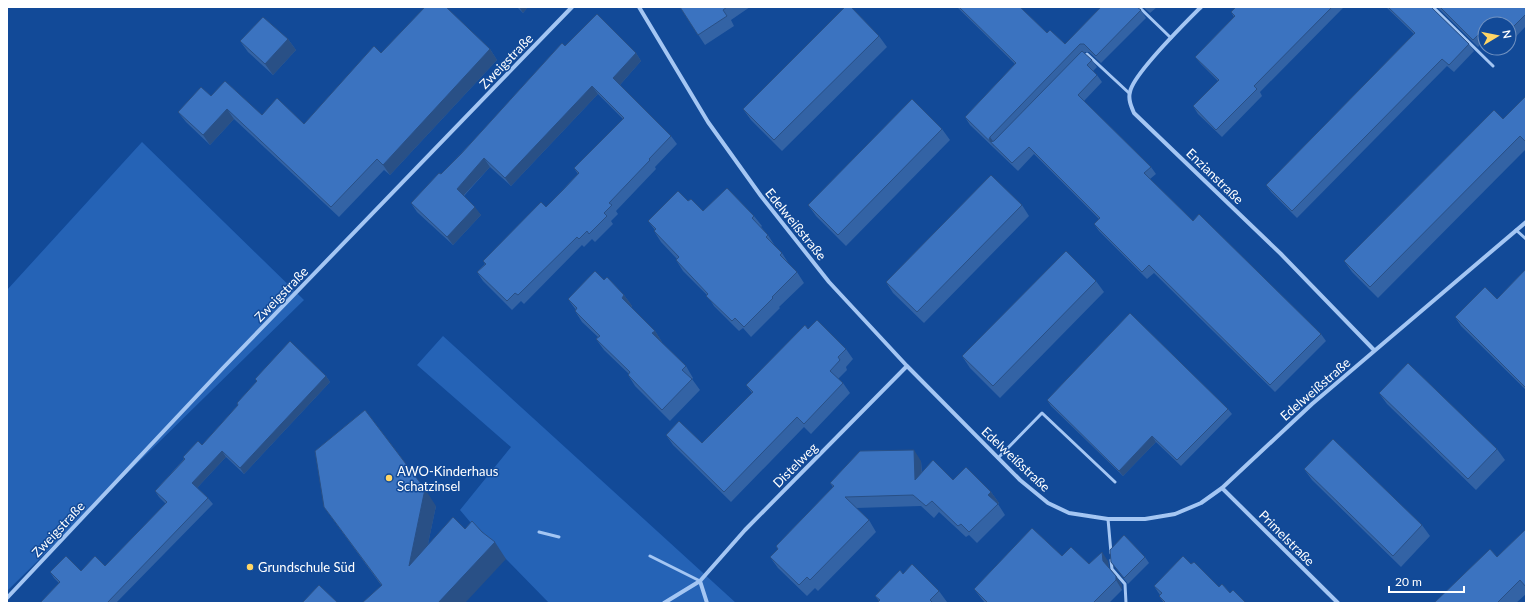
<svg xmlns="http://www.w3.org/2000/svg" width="1533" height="610" font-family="Lato,sans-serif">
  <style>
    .green { fill: #2563b6 }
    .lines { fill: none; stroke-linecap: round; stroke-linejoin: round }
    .service { stroke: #a4c6f3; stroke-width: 3 }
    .minor { stroke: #a4c6f3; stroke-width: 4 }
    .wall { fill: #3363a5 }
    .shaded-wall { fill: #295086 }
    .building { fill: #3b73c0; stroke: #295086 }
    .poi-dot { fill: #ffd666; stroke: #124a98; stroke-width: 1.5 }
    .labels { text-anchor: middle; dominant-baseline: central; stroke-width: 3; stroke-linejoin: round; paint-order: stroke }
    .street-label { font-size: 13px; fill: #fff; stroke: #124a98 }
    .poi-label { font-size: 13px; fill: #fff; stroke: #124a98; text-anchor: start }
  </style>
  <rect width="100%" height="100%" fill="#124a98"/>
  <!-- green -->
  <path class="green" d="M142,142l162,158 -297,291v-301z
    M443,336l293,267h-187l-43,-44 -13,-10 -33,-39 51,-63 -94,-82z"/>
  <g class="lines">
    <!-- service -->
    <path class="service" d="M1139,7l32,31
      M1433,7l60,59
      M1083,58l4,-4 42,39
      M1516,230l10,9
      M998,458l44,-45 73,69
      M1108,519l3,34
      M539,532l20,5
      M650,556l50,25
      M1111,560l1,9 13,15 1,19"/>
    <!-- minor -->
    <path class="minor" d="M639,7l69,115 53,74 68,86 78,84 113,114 28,23 21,10 39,6h37l30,-5 26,-11 21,-15 90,-84 214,-182
      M1201,7c-15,15 -68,67 -71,85 -2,7 1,14 4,21l147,141 93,96
      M1222,488l116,115
      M700,581l45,-51 162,-164
      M7,598l216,-230 349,-361
      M664,603l36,-22 7,22"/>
  </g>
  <!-- wall -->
  <path class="wall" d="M517,7h11l-5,6z
    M680,7h70l-19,13 3,6 -29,19z
    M957,7h63l27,26 18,11 76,-34 5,8 -45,45 -12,-11h-4l-1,1 8,7 5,7 -4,4 4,4 5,7 -18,19 67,66 5,7 -6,5 43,42 128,113 5,7 -51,51 -121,-119 -7,6 -48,-48 -5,-7 5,-5 -65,-65 -16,17 -48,-46 -5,-8 50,-53z
    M1143,7h14l-7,6z
    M1236,7h108l-84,85 2,4 -40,41 -24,-23 -5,-8 25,-25 -17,-17 -6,-7 39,-40 -3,-5z
    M1386,7h45l38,37 5,7 -20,21 -7,-6 -150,152 -26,-26 -5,-7 148,-151z
    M1437,7h89v19l-17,18v-20h-24v16l-7,7z
    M879,36l8,11 -105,104 -31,-31 -8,-11z
    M288,39l8,11 -23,25 -25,-23 -8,-11z
    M565,46l71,7 5,8 -21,24 51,51 6,8 -22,23 1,2 -40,42 2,3 -7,7 2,3 -18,18 -3,-3 -8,8 -2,-2 -58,59 -3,-3 -9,9 -29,-29 -6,-9 8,-8 -2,-3 63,-54 32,-33 -4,-6 49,-49 -25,-25 -87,92 -21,-19 -26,29 17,19 -28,30 -36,-33 -6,-9 30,-29z
    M1495,48h10l-5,5z
    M490,49l7,11 -107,115 -6,-5 -45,47 -105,-98 -24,26 -24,-23 -8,-10 33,-16 51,19 42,9 77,-71z
    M1526,96v53l-148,149 -26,-26 -8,-11 159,-142z
    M942,129l8,11 -104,106 -30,-30 -8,-11z
    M688,201l15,10 51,5 8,10 -1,1 7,8 7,11 7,7 7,11 8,8 7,11 -25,24 1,1 -29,29 -8,-9 -4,3 -25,-25 -7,-11 -24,-24 -7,-11 1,-1 -16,-17 -7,-11 1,-1 -7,-9z
    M1022,205l7,11 -105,107 -31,-30 -7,-11z
    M1526,269v121l-65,-64 -6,-9 42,-18z
    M604,280l20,15 8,11 -1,1 24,24 7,11v1l24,23 7,12 -1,1 8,11 -30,31 -35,-35 -7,-11 1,-1 -25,-24 -8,-11 2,-2 -16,-15 -7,-11 1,-1 -8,-11z
    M1096,281l8,11 -104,106 -30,-30 -8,-12z
    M808,329l38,20 7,10 -7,8 1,3 -9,9 5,4 7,10 -39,41 -7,-7 -73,75 -58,-57 -7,-10 36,8 50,-50 -6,-8z
    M326,376l4,6 -86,92 -18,-17 -29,31 11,10 5,6 -97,99h-76l19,-20 -5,-5 -4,-6 31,-1 24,-5 61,-62 -7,-7 -4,-6 29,-32 -1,-2 19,-12 36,-40 -1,-2 20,-21 -2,-3z
    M1379,393l118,56 8,11 -29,30 -89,-86z
    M1047,400l181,9 4,5 -51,52 -25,-24 -33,34 -72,-70z
    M921,461l1,11 31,8 38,12 8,11 -1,1 7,11 -28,28 -8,-8 -3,2 -27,-25 -5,6 -13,-12 -65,2 13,12 7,12 -58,59 -3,-3 -8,8 -29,-28 -8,-11 8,-8 -2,-3 57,-59 -3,-4z
    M1304,469l118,56 8,11 -29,31 -89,-87z
    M436,506l-8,38 37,-15 41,30 -125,26 -57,-78z
    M1526,529v65l-10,9h-82l63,-46z
    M1062,556l27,8 19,-3 1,8 7,7 6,9v5l-13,13h-124l-4,-5 -7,-9z
    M1145,557l4,6 -21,21 -17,-22z
    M1191,564l28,23 11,6 16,10h-82l-5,-7 1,-1 -6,-9z
    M903,574l36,17 8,11v1h-70l2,-2 -4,-5z"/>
  <!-- shaded-wall -->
  <path class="shaded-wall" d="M519,7h9l-5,6z
    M288,39l8,11 -23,25 -8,-11z
    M490,49l7,11 -107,115 -7,-10z
    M636,53l5,8 -22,25 -6,-8z
    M592,86l6,8 -87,92 -6,-8z
    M227,109l7,10 -24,26 -7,-10z
    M990,137l5,7 -1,2 -5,-7z
    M484,158l6,9 -28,30 -5,-8z
    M475,207l6,8 -28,30 -6,-8z
    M624,295l8,11 -3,3 -7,-11z
    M655,331l7,11 -2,2 -8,-11z
    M326,376l4,6 -86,92 -4,-6z
    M1152,436l4,6 -33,34 -4,-5z
    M914,450l7,11 2,30 -8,-11z
    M222,451l4,6 -30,32 -4,-6z
    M425,489l11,17 -16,76 -11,-16z
    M991,492l8,11 -1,1 -10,-9z
    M495,542l11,17 -41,44h-27z
    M1102,552l6,9 1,10 -6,-10z
    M1116,576l6,9v5l-6,-10z"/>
  <!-- building -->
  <path class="building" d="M425,7h21l44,42 -107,116 -6,-6 -46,48 -104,-98 -24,26 -25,-23 23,-25 10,9 14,-15 37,34 15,-17 27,26 70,-78 7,7z
    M680,7h47l-4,3 4,6 -29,19z
    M845,7h6l28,29 -105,104 -31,-31z
    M959,7h61l27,26 3,-3 15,14 36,-37h36l4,3 -45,46 -12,-12h-4l-90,93 -1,2 2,3 3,-1 88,-90 10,9 -5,5 10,10 -19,20 73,72 -7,6 49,48 6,-7 122,120 -51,51 -121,-120 -7,7 -48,-48 6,-6 -71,-71 -17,16 -47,-46 51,-54z
    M1236,7h96l-78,79 3,3 -41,41 -23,-24 26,-26 -24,-23 40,-41 -4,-4z
    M1388,7h43l38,37 -20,21 -7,-6 -150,152 -26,-26 149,-152z
    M1440,7h86v7l-17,17v-7h-24v12l-4,-4 -8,8z
    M597,14l39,39 -23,25 58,58 -22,23 1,1 -41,43 3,2 -8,8 3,3 -18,18 -2,-3 -8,8 -2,-2 -59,58 -3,-2 -8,8 -30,-29 9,-8 -3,-3 58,-59 5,5 17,-17 16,-17 -5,-5 50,-50 -32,-32 -87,92 -21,-20 -27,31 18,18 -28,30 -36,-34 28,-30 2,1 20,-20 101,-111 3,3z
    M263,17l25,22 -23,25 -25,-23z
    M1526,96v46l-6,-6 -150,151 -26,-26 150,-151 9,9z
    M912,99l30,30 -104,106 -30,-30z
    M991,175l31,30 -105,107 -31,-30z
    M727,188l27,28 -2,2 16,17 -2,2 16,16 -2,2 17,17 -25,25 1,1 -29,29 -9,-9 -3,3 -26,-25 2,-2 -32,-34 3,-3 -25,-26 2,-2 -8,-8 30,-30 10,10 3,-2 12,12z
    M1066,251l30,30 -103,105 -31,-30z
    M1526,269v119l-71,-71 30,-30 12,12z
    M595,271l9,9 3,-3 17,18 -2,3 33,33 -3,2 34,33 -4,4 10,9 -30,31 -34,-35 2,-3 -34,-33 4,-3 -25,-25 2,-3 -9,-9z
    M1130,313l98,96 -51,51 -25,-24 -33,35 -72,-71z
    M817,320l29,29 -8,8 2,3 -10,11 13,12 -39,41 -7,-7 -73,75 -58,-57 13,-14 23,22 51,-51 -7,-7 59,-60 3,4z
    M290,341l36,35 -86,92 -18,-17 -30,32 16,15 -101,105h-67l20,-21 -10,-10 16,-16 15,15 14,-15 10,10 62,-64 -12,-11 30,-32 -2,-2 15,-16 4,4 19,-21 17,-19 -1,-2 20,-22 -2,-2z
    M1408,363l89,86 -29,30 -89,-86z
    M365,410l60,79 -16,77 44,-49 12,12 7,-8 10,11 13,10 -57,61h-76l20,-18 -58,-78 -9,-56z
    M1333,439l89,86 -29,31 -89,-87z
    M914,450l1,30 18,-20 20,20 13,-13 25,25 -3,3 10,9 -29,28 -8,-8 -3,2 -26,-25 -6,5 -13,-11 -68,2 24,23 -59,60 -3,-3 -8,8 -29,-28 8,-8 -2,-3 58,-60 -4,-3 30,-32z
    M1032,528l30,28 9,-9 18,17 13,-12 1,9 13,15v4l-23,23h-105l-14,-14z
    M1526,529v58l-6,-7 -23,23h-63l56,-54 7,8z
    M1124,535l21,22 -21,21 -13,-16 -1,-12z
    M1183,556l8,8 3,-2 25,25 3,-3 8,9 3,-3 13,13h-80l-7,-7 3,-3 -8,-7z
    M912,564l27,27 -9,9 3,3h-56l3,-3 -5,-4 25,-26 3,4z
    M319,585l19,18h-36z"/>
  <!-- markers -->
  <g class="poi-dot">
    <circle cx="389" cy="478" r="4"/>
    <circle cx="250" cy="567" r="4"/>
  </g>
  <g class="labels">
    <!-- street labels -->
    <g class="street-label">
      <text transform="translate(506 61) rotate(-46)">Zweigstraße</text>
      <text transform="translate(1215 176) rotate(44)">Enzianstraße</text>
      <text transform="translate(796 224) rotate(51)">Edelweißstraße</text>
      <text transform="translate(281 294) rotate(-46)">Zweigstraße</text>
      <text transform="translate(1315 389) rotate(-41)">Edelweißstraße</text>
      <text transform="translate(1016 459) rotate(43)">Edelweißstraße</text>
      <text transform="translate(795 465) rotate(-45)">Distelweg</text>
      <text transform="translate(58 529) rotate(-47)">Zweigstraße</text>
      <text transform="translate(1287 538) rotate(45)">Primelstraße</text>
    </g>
    <!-- poi labels -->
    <g class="poi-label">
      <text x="397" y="471">AWO-Kinderhaus<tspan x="397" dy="15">Schatzinsel</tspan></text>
      <text x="258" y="567">Grundschule Süd</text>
    </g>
  </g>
  <!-- border -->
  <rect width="1533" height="610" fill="none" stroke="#ffffff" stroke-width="16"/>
  <!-- north arrow -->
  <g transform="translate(1497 36) rotate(80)"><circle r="19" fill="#124a98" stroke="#7192c1"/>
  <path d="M0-3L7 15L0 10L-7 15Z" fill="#ffd666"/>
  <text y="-6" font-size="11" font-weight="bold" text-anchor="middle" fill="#ffffff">N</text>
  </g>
  <!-- scale -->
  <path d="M1389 586v6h75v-6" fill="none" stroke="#ffffff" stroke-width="2"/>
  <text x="1395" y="586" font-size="12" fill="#ffffff" stroke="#124a98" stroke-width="3" paint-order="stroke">20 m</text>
</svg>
